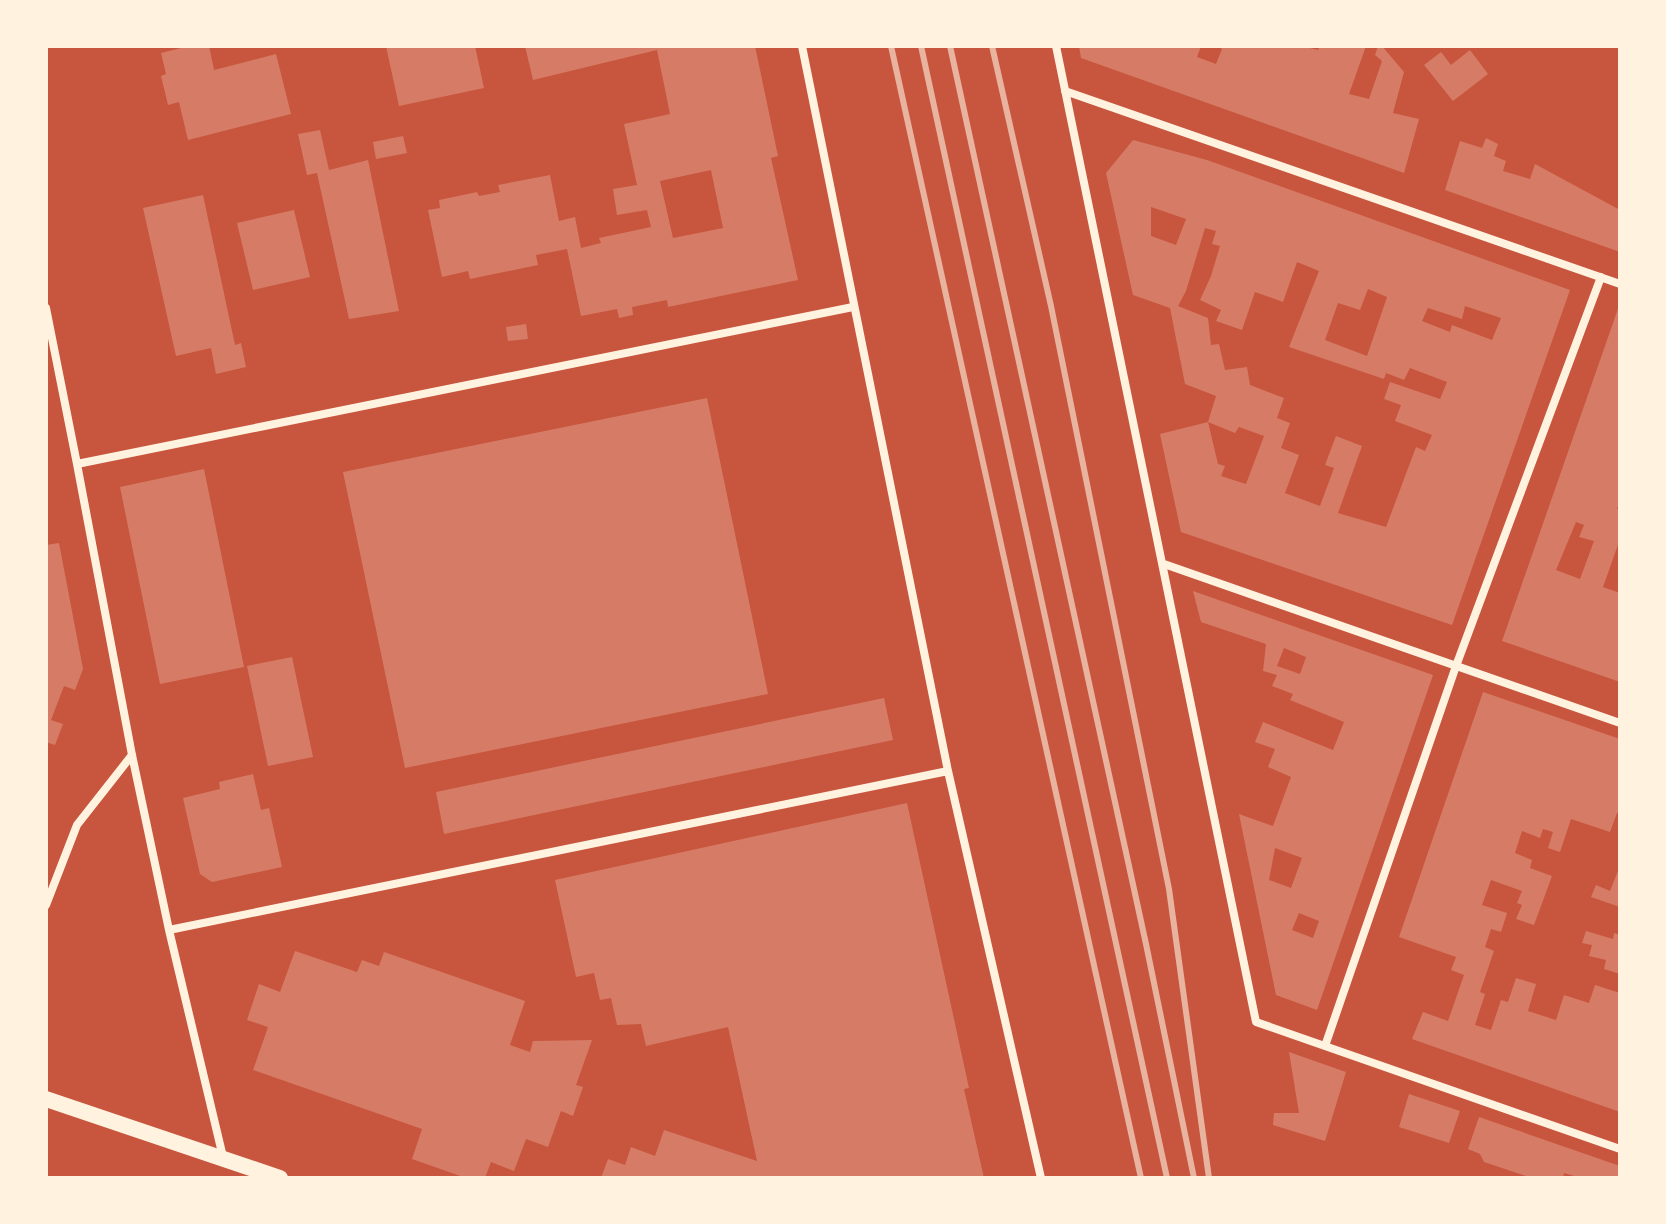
<svg xmlns="http://www.w3.org/2000/svg" width="1666" height="1224" font-family="'PT Serif',serif">
  <style>
    .building { fill: #d67c66; fill-rule: evenodd }
    .lines { fill: none; stroke-linecap: round; stroke-linejoin: round }
    .minor { stroke: #fff3e0; stroke-width: 8 }
    .secondary { stroke: #fff3e0; stroke-width: 16 }
    .rail { stroke: #e9b49f; stroke-width: 6 }
  </style>
  <rect width="100%" height="100%" fill="#c8553d"/>
  <!-- building -->
  <path class="building" d="M189,46h20l5,24 62,-16 15,60 -103,26 -9,-38 -11,3 -7,-29 5,-2 -5,-21z
    M386,46h89l9,42 -85,18z
    M525,46h230l23,110 -7,2 27,122 -130,27 -1,-7 -35,7 1,8 -14,3 -2,-9 -36,7 -14,-67 -31,6 2,10 -68,14 -2,-8 -26,6 -14,-67 12,-2 -1,-8 38,-8 2,4 21,-4 -2,-7 52,-10 9,46 16,-4 6,31 20,-5 -2,-5 52,-11 -4,-17 -30,5 -4,-26 24,-4 -13,-61 46,-10 -13,-64 -124,30zM711,170l12,58 -50,10 -13,-57z
    M1079,46h122l-4,11 19,7 6,-15 -5,-3h85l16,4 2,-4h46l-17,48 20,5 13,-38 -7,-6 3,-9h4l22,26 -11,41 26,6 -15,54 -323,-115z
    M1470,50l18,24 -35,27 -29,-36 17,-13 10,13z
    M320,130l9,40 39,-10 31,151 -50,8 -32,-146 -10,2 -9,-41z
    M403,136l4,17 -31,6 -3,-17z
    M1486,138l12,6 -4,12 12,5 -3,10 27,8 5,-15 85,46v42l-175,-62 15,-49 22,7z
    M1133,140l74,20 363,130 -118,335 -271,-93 -21,-98 48,-12 8,-26 -31,-12 -15,-76 -37,-13 -27,-122zM1151,207l35,12 -10,26 -25,-9zM1205,228l11,3 -4,13 8,2 -9,30 -11,24 21,10 -5,11 26,9 13,-38 28,10 14,-40 22,9 -30,76 95,32 2,-6 18,7 6,-12 37,14 -7,17 -50,-17 -6,17 17,6 -6,16 37,14 -7,16 -9,-4 -30,80 -48,-14 24,-67 -26,-10 -11,29 9,3 -14,38 -35,-13 14,-38 -18,-7 9,-25 -13,-5 7,-20 -34,-13 -3,-18 -22,3 -6,-26 -8,1 -3,-27 -30,-12 8,-15zM1368,289l19,8 -20,59 -42,-16 13,-37 22,7zM1465,306l36,12 -9,22 -40,-15 -2,7 -28,-11 6,-13 34,11zM1208,422l27,11 4,-6 25,9 -18,48 -25,-8 4,-10 -7,-2z
    M203,195l32,150 6,-2 5,24 -30,7 -5,-26 -35,8 -33,-148z
    M294,210l16,67 -57,13 -16,-67z
    M1620,303v198l-3,8 3,1v29l-17,48 17,6v89l-118,-41zM1576,522l8,3 -5,12 15,4 -14,38 -24,-9z
    M526,324l2,15 -20,2 -2,-14z
    M707,398l61,296 -363,74 -62,-296z
    M204,469l40,198 -84,17 -40,-197z
    M59,543l24,126 -8,21 -11,-4 -13,34 12,4 -8,21 -9,-3v-197z
    M1193,591l240,84 -116,335 -41,-15 -37,-181 34,12 18,-49 -23,-10 7,-18 -20,-7 8,-20 70,28 11,-28 -54,-22 3,-6 -21,-8 5,-11 -14,-4 3,-27 -65,-22zM1284,648l22,9 -6,17 -23,-8zM1275,848l27,10 -11,30 -22,-8zM1299,913l20,8 -6,17 -21,-8z
    M292,657l21,100 -45,9 -21,-100z
    M1483,692l137,47v75l-3,-1 -7,19 -39,-13 -11,33 -12,-4 5,-16 -10,-3 -3,9 -18,-7 -7,22 17,7 -2,8 22,8 -18,49 -18,-6 6,-14 -5,-2 5,-12 -31,-11 -9,25 25,8 -6,19 -10,-3 -6,18 9,4 -14,41 5,2 -10,31 16,5 10,-30 7,2 8,-24 20,6 -8,27 28,9 8,-25 25,8 6,-18 25,8v119l-208,-73 11,-27 25,9 16,-46 -13,-5 5,-13 -57,-20z
    M884,698l9,42 -449,94 -8,-42z
    M253,774l8,36 8,-2 13,59 -70,15 -12,-8 -17,-76 37,-9 -1,-7z
    M907,803l62,285 -5,1 20,89h-383l7,-19 17,6 6,-18 24,9 9,-26 93,31 -29,-134 -82,19 -5,-22 -24,1 -6,-27 -11,2 -6,-27 -18,4 -21,-97z
    M1620,866v41l-29,-10 5,-12 14,6z
    M1586,931l27,8 1,-6 6,2v39l-16,-5 2,-9 -17,-4 3,-11 -10,-2z
    M295,951l62,21 5,-12 17,6 5,-14 141,49 -15,44 20,7 3,-11 59,-1 -16,45 7,2 -10,29 -12,-5 -13,36 -22,-8 -12,32 -23,-9 -6,16h-19l-54,-19 10,-30 -169,-59 15,-43 -21,-7 12,-36 21,8z
    M1289,1052l57,20 -21,69 -52,-16 1,-12h25z
    M1409,1094l51,17 -11,32 -50,-16z
    M1479,1117l141,49v12h-39l-17,-5 -1,5h-31l-48,-16 -4,-8 -12,-5z"/>
  <g class="lines">
    <!-- minor -->
    <path class="minor" d="M802,46l146,725 93,407
      M1056,46l200,976 364,127
      M1065,91l555,193
      M46,308l31,156
      M1164,564l456,159
      M46,905l31,-80 55,-70
      M169,930l779,-159
      M1325,1046l131,-380 145,-389
      M223,1157l-54,-227 -37,-175 -55,-291 776,-157"/>
    <!-- secondary -->
    <path class="secondary" d="M46,1099l234,79"/>
    <!-- rail -->
    <path class="rail" d="M891,46l250,1132
      M921,46l246,1132
      M950,46l196,898 48,234
      M992,46l59,260 118,583 40,289"/>
  </g>
  <!-- border -->
  <rect width="1666" height="1224" fill="none" stroke="#fff3e0" stroke-width="96"/>
</svg>
